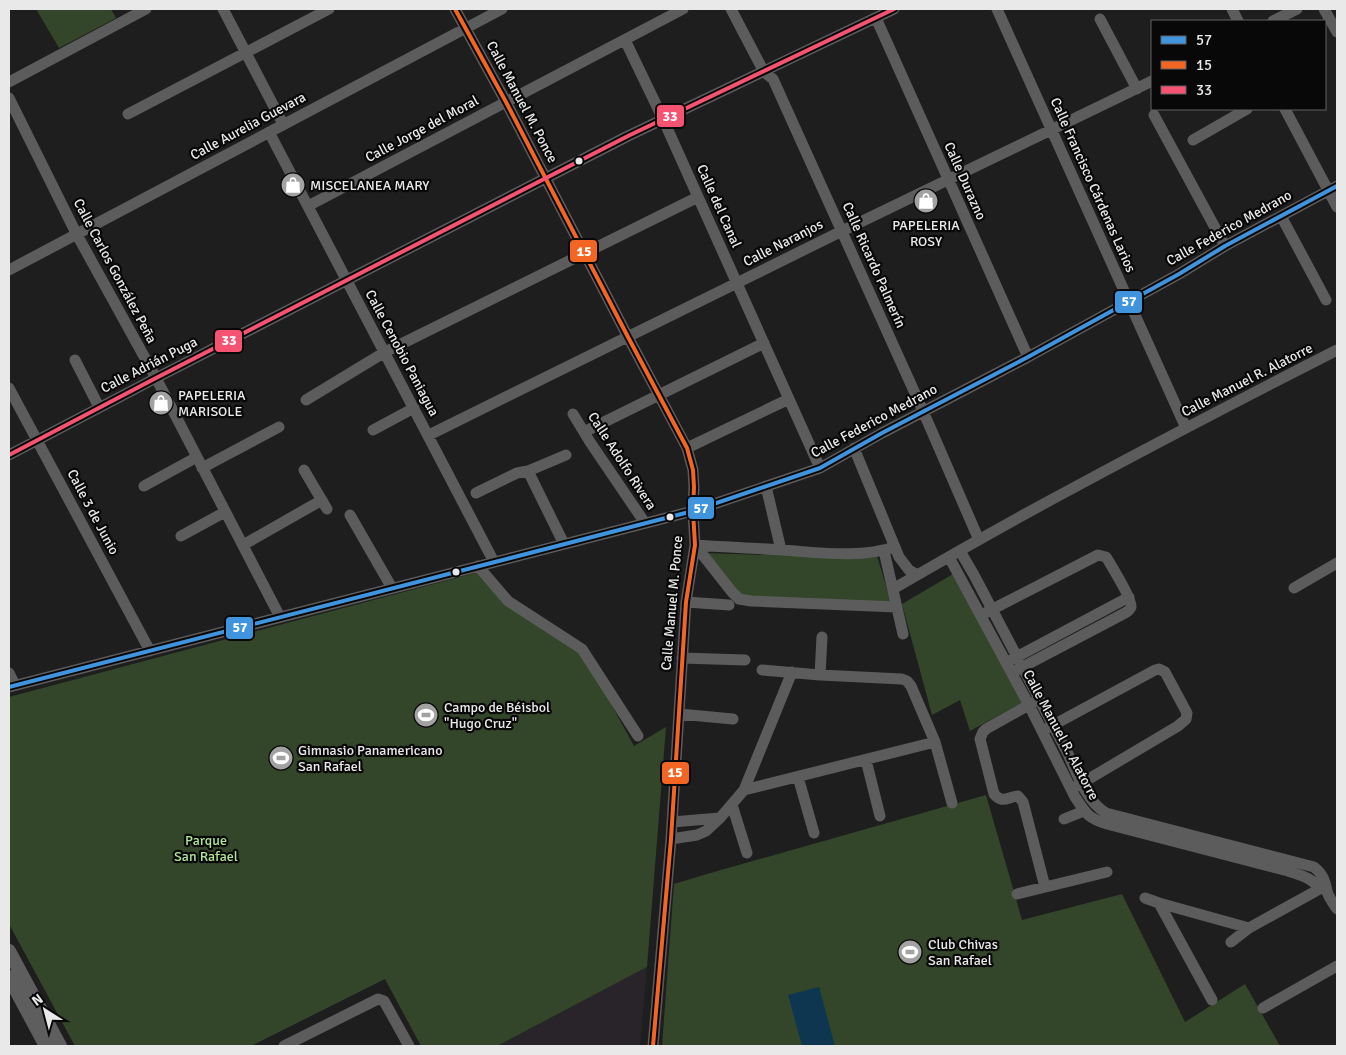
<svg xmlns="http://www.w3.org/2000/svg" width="1346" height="1055" font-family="Signika,sans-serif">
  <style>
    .built { fill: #292429 }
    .green { fill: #334629 }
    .water { fill: #0e3650 }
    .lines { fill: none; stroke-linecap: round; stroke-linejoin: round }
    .minor { stroke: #5d5c5c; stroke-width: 11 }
    .major { stroke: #5e5e5e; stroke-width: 14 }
    .bus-1-casing { stroke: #090808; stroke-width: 8 }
    .bus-2-casing { stroke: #090808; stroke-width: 8 }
    .bus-3-casing { stroke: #090808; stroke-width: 8 }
    .bus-1 { stroke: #4094de; stroke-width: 4 }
    .bus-2 { stroke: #f26522; stroke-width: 4 }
    .bus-3 { stroke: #f65372; stroke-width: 4 }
    .bus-dot { fill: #eae9ea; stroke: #090808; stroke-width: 2 }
    .labels { text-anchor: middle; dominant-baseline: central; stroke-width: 4.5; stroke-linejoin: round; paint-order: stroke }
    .street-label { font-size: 14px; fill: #eae9ea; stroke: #090808 }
    .poi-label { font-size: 14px; fill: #eae9ea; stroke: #090808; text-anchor: start }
    .park-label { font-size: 14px; fill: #b0e496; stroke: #090808 }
    .line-badge { stroke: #090808; stroke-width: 2 }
    .badge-label { font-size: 14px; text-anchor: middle; font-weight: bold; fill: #fff }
  </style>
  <rect width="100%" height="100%" fill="#1e1e1e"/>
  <!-- built -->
  <path class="built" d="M647,967l-7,79h-143z"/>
  <!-- green -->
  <path class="green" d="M36,9h75l5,9 -57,30z
    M704,553l158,5 14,-5 15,49 -151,-6z
    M479,572l96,76 17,21 42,77 32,-19 -19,240 -150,79h-76l-36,-67 -134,67h-176l-66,-122v-227z
    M953,574l70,128 -53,29 -10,-31 -28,15 -30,-111z
    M986,795l36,125 100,-26 63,128 60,-38 35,62h-618l12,-162 33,-10z"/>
  <!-- water -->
  <path class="water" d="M819,987l16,59h-33l-14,-51z"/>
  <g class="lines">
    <!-- minor -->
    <path class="minor" d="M223,9l60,115
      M455,9l51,93 122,235 59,111 6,22 1,17 -1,24 2,34 -9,57 -15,237 -18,207
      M731,9l33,63 9,7 150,332 56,129
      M997,9l189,419
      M1232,9l6,12
      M1324,9l13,23
      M876,18l152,339
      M1100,19l37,70
      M1273,21l24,-12
      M625,40l38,79 157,349
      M9,82l137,-73
      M9,98l67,135 80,145 124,239
      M1285,109l52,98
      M128,114l201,-105
      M1154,115l71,131
      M269,132l225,430
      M1193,140l54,-31
      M308,206l375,-197
      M1281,216l45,84
      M9,270l493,-261
      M75,360l24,47
      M9,388l141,263
      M306,400l79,-48 313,-155
      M573,414l17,28 55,81
      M373,430l41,-22
      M584,432l180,-89
      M429,435l413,-204 310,-150
      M687,448l102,-49
      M854,448l45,109 10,13 8,5
      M9,455l147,-77 472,-242 266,-127
      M202,468l77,-41
      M304,470l23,39
      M528,471l36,73
      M144,486l53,-29
      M766,486l15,64
      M476,493l41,-20 11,-2 38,-16
      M350,515l42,73
      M181,536l44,-24
      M243,545l79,-45
      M695,545l37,47 7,7 12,2 146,6
      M695,545c28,2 56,3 85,5 37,2 78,9 115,-3
      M884,551l19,83
      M960,551l14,24 94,179c9,20 18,47 38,59l208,54c9,7 11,14 13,24 1,6 7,13 10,18
      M949,557l80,148 46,92c11,17 13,21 32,27l181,47c14,5 23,6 32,18
      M478,566l30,35 74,48 56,87
      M1294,588l43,-25
      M893,589c60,-35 120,-69 182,-102 87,-47 174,-92 262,-137
      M686,602l43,3
      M987,612l111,-57 8,2 2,3c4,7 25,41 23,47 -1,3 -4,5 -6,6l-108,57
      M682,658l63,2
      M1011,660l118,-63
      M762,670l58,5 82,4 5,2 4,5 24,56 17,61
      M9,673l6,12
      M820,675l2,-38
      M9,687l684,-176 127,-43 62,-35 146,-76 151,-83 46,-28 112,-60
      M1034,702l-48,27 -3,3 -3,7 14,55c9,10 13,3 24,2l5,6 22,85
      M679,714l54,5
      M1046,729l109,-59 4,-1 6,3 22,41 -1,6 -8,7 -101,60
      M866,760l14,56
      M798,777l16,56
      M744,790l191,-48
      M732,805l15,48
      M1064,819l20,-8
      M672,822l48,-4
      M671,839l26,-4 9,-4 14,-13 24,-28 48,-118
      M1017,894l90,-22
      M1145,898l14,5 90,25
      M1159,903l53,97
      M1231,942l18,-14 76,-42
      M1263,1008l74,-42
      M284,1046l94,-47 6,2 25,45"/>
    <!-- major -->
    <path class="major" d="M9,951l51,95
      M9,977l37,69"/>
    <defs>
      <path id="bus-1" d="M9,687l684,-176 127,-43 62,-35 146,-76 151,-83 46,-28 112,-60"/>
      <path id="bus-2" d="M455,9l51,93 122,235 59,111 6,22 1,17 -1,24 2,34 -9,57 -15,237 -18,207"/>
      <path id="bus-3" d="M9,455l147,-77 472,-242 266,-127"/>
    </defs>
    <!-- bus-1 casing -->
    <use href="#bus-1" class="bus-1-casing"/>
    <!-- bus-2 casing -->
    <use href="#bus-2" class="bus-2-casing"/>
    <!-- bus-3 casing -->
    <use href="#bus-3" class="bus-3-casing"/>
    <!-- bus-1 -->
    <use href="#bus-1" class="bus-1"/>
    <!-- bus-2 -->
    <use href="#bus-2" class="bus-2"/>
    <!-- bus-3 -->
    <use href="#bus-3" class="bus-3"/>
  </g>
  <!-- icons -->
  <defs>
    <symbol id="shop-disc" viewBox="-11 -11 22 22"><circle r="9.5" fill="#a3a2a3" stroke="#090808"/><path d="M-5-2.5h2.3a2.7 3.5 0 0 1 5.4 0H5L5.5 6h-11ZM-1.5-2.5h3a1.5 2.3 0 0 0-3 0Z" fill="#fff"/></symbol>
    <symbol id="stadium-disc" viewBox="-11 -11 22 22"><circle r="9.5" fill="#a3a2a3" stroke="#090808"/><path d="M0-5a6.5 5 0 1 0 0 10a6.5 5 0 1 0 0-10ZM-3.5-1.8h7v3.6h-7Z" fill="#fff"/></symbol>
  </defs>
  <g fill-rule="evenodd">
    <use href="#shop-disc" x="279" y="171" width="28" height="28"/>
    <use href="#shop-disc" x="912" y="187" width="28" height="28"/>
    <use href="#shop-disc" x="147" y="389" width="28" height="28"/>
    <use href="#stadium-disc" x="412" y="701" width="28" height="28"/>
    <use href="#stadium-disc" x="267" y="744" width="28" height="28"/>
    <use href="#stadium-disc" x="896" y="938" width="28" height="28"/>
  </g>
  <!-- markers -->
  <g class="bus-dot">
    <circle cx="579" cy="161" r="4.5"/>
    <circle cx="670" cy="517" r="4.5"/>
    <circle cx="456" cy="572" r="4.5"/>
  </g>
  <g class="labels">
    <!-- street labels -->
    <g class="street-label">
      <text transform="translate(522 102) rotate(62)">Calle Manuel M. Ponce</text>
      <text transform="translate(248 126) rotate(-28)">Calle Aurelia Guevara</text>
      <text transform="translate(422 129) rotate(-28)">Calle Jorge del Moral</text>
      <text transform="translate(965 181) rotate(66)">Calle Durazno</text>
      <text transform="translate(1093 185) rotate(66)">Calle Francisco Cárdenas Larios</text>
      <text transform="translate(719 206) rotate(66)">Calle del Canal</text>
      <text transform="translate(1229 228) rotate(-29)">Calle Federico Medrano</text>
      <text transform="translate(783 243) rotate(-27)">Calle Naranjos</text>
      <text transform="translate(874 265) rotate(66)">Calle Ricardo Palmerín</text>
      <text transform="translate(115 271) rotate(62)">Calle Carlos González Peña</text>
      <text transform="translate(402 353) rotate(62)">Calle Cenobio Paniagua</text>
      <text transform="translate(149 365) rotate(-27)">Calle Adrián Puga</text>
      <text transform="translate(1247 380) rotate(-27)">Calle Manuel R. Alatorre</text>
      <text transform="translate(874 421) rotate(-28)">Calle Federico Medrano</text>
      <text transform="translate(622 461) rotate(57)">Calle Adolfo Rivera</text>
      <text transform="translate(93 512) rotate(62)">Calle 3 de Junio</text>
      <text transform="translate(672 603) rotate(-85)">Calle Manuel M. Ponce</text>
      <text transform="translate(1061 735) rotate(62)">Calle Manuel R. Alatorre</text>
    </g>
    <!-- poi labels -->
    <g class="poi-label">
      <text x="310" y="185">MISCELANEA MARY</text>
      <text x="926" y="225" text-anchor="middle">PAPELERIA<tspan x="926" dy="16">ROSY</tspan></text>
      <text x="178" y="395">PAPELERIA<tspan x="178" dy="16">MARISOLE</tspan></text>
      <text x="444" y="707">Campo de Béisbol<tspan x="444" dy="16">"Hugo Cruz"</tspan></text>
      <text x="298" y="750">Gimnasio Panamericano<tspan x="298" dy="16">San Rafael</tspan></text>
      <text x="928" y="944">Club Chivas<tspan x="928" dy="16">San Rafael</tspan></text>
    </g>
    <!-- park labels -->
    <g class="park-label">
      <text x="206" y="840">Parque<tspan x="206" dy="16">San Rafael</tspan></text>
    </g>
  </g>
  <g class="line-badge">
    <rect x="656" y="104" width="29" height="24" rx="5" fill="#f65372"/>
    <rect x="569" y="239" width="29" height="24" rx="5" fill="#f26522"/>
    <rect x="1114" y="290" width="29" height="24" rx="5" fill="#4094de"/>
    <rect x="214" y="329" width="29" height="24" rx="5" fill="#f65372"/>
    <rect x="687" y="496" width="28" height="24" rx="5" fill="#4094de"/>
    <rect x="225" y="616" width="29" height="24" rx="5" fill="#4094de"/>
    <rect x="661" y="761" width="29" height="24" rx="5" fill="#f26522"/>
  </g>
  <g class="badge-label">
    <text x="670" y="121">33</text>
    <text x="584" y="256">15</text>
    <text x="1129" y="306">57</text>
    <text x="229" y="345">33</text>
    <text x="701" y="513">57</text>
    <text x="240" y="632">57</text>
    <text x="675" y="777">15</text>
  </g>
  <!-- border -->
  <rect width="1346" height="1055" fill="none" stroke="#eae9ea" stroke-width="20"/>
  <!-- legend -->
  <rect x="1151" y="20" width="175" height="90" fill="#090808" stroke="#636262"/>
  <rect x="1161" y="36" width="25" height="8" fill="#4094de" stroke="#636262"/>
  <text x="1196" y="45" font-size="15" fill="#eae9ea">57</text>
  <rect x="1161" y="61" width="25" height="8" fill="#f26522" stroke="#636262"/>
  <text x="1196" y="70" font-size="15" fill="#eae9ea">15</text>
  <rect x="1161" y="86" width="25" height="8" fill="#f65372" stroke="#636262"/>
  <text x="1196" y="95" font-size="15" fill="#eae9ea">33</text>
  <!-- north arrow -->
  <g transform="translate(45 1010) rotate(324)" stroke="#090808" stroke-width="4" paint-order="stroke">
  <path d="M0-4L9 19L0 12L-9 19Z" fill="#eae9ea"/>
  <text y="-8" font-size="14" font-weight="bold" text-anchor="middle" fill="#eae9ea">N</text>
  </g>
</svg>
